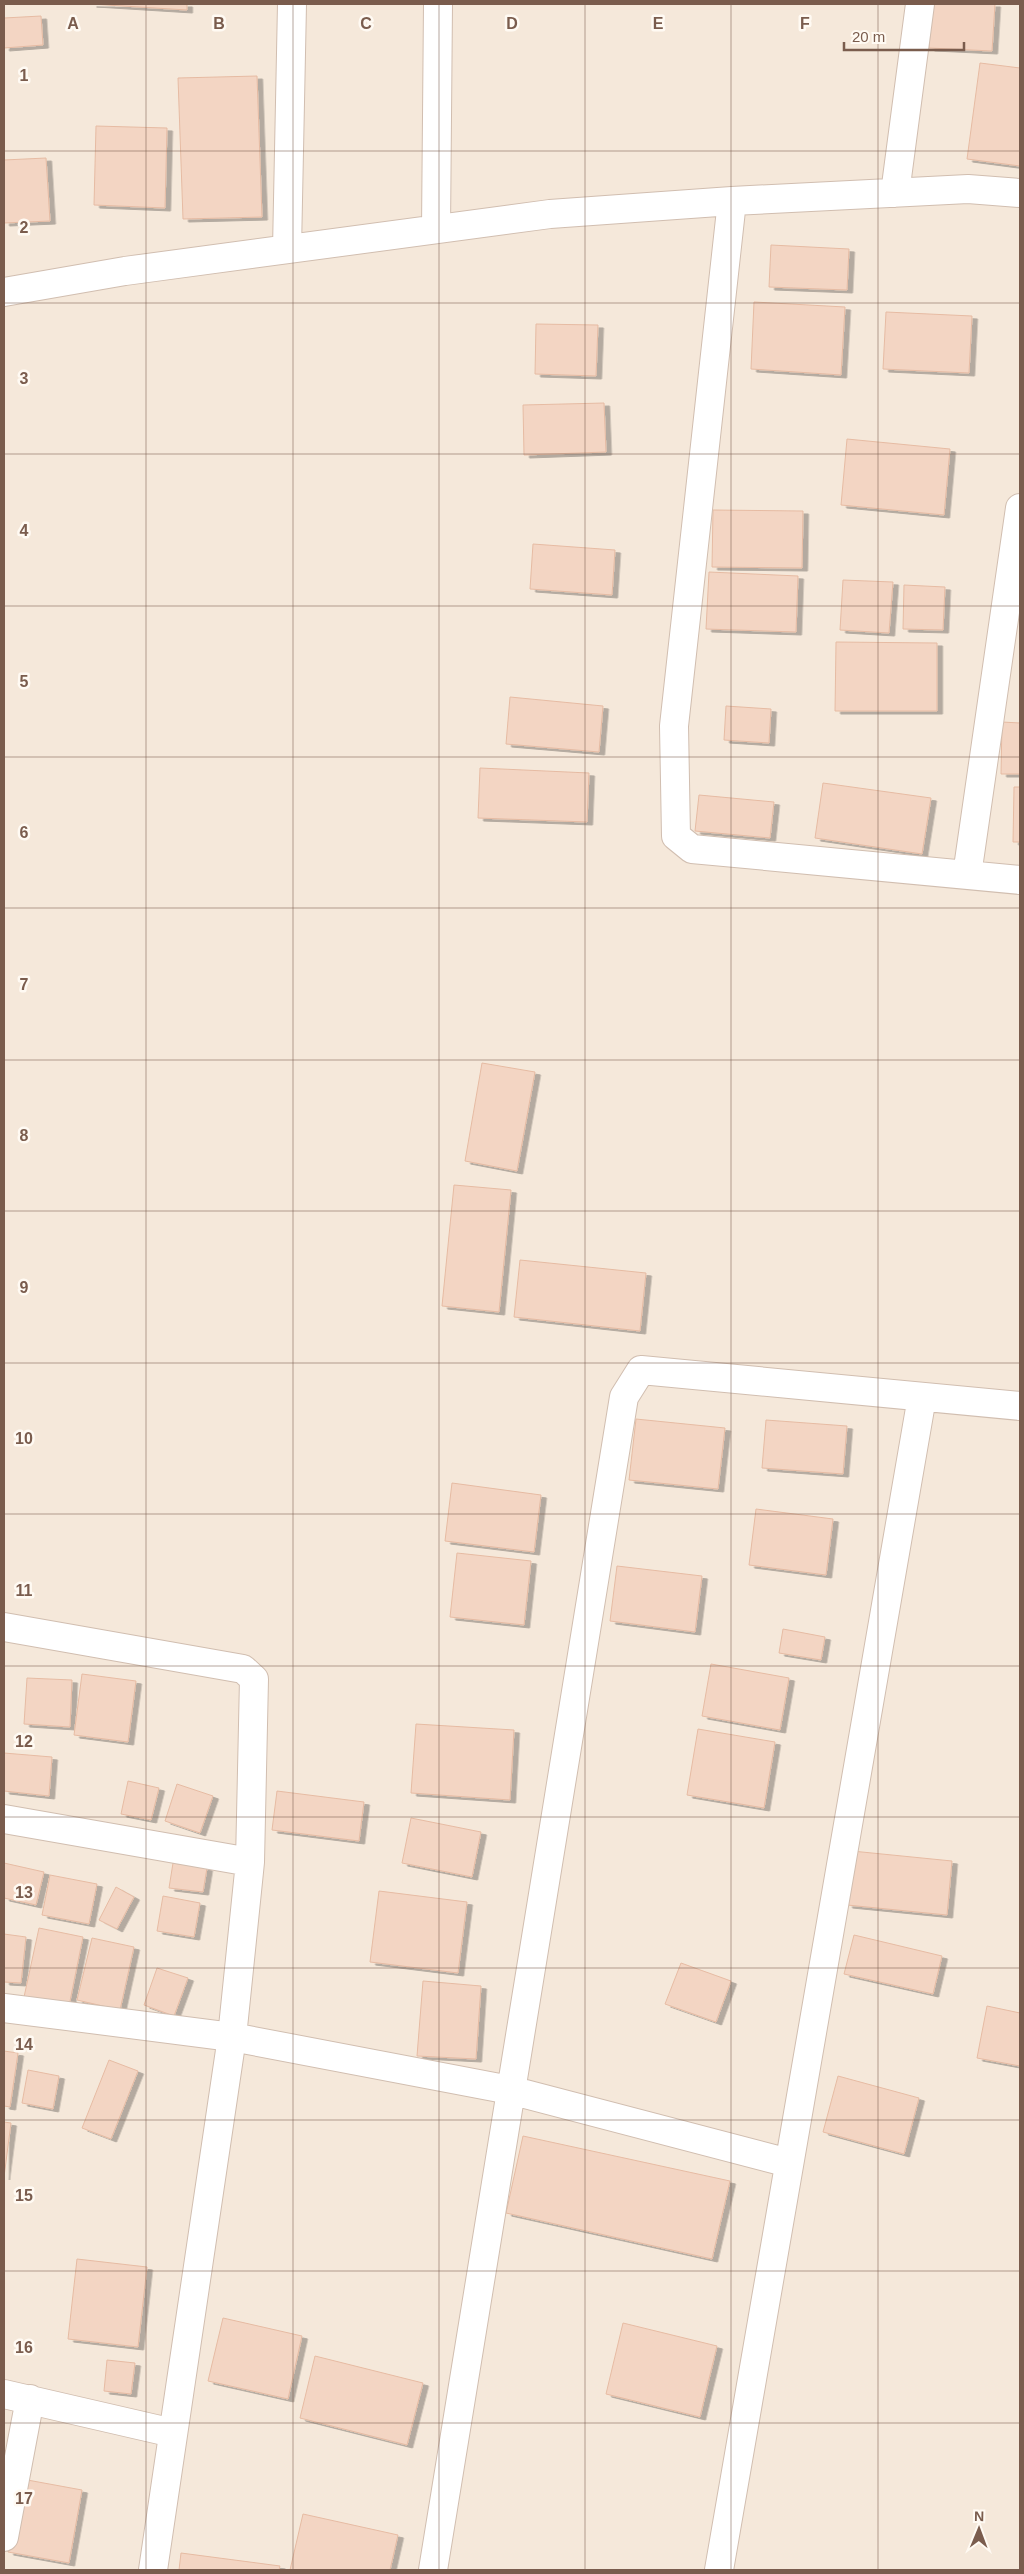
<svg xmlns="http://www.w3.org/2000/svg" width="1024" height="2574" font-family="Arial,sans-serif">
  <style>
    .residential { fill: #f5e8da }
    .building { fill: #f3d5c3; stroke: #e6bba3; filter: url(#shadow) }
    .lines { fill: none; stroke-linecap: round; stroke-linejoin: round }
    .street-casing { stroke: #d1beb0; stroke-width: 30 }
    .street { stroke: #fff; stroke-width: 28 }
    .grid { fill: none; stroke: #7a5c4d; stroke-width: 1; stroke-opacity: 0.55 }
    .grid-label { font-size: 16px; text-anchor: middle; font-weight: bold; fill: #7a5c4d; stroke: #fffaf3; stroke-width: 5; stroke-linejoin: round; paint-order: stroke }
  </style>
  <defs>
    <filter id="shadow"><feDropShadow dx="5.5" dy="3" stdDeviation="0" flood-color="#0004"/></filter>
  </defs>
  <rect width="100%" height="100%" fill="#fdf6ec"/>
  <!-- residential -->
  <path class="residential" d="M4,4h1016v2566h-1016z"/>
  <!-- building -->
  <path class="building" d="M91,4h96v6z
    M932,4h63l-3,47 -63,-3z
    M41,16l2,29 -39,3v-30z
    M980,63l40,5v98l-53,-7z
    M257,76l5,141 -79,2 -5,-141z
    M96,126l71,2 -2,80 -71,-3z
    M46,158l4,63 -46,2v-63z
    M771,245l78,4 -2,41 -78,-3z
    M754,302l91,5 -4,68 -90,-6z
    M886,312l86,4 -3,57 -86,-4z
    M536,324l62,1 -2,51 -61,-2z
    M604,403l2,49 -82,3 -1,-50z
    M847,439l103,10 -6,66 -103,-10z
    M713,510l90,1 -1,57 -90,-1z
    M533,544l82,6 -3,45 -82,-6z
    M709,572l89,4 -2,56 -90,-3z
    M843,580l50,2 -4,51 -49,-3z
    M904,585l41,2 -2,43 -40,-1z
    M836,642l101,1v68h-102z
    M510,697l93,9 -4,46 -93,-8z
    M726,706l45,3 -2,34 -45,-3z
    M1002,722l18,1v51h-19z
    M480,768l109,5 -2,49 -109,-4z
    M823,783l108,15 -9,56 -107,-16z
    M1014,787h6v55h-7z
    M699,795l75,7 -4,36 -75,-7z
    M482,1063l53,9 -18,99 -52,-10z
    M454,1185l57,5 -12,122 -57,-6z
    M520,1260l126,13 -6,58 -126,-14z
    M636,1419l89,9 -7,61 -89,-9z
    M766,1420l81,6 -4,48 -81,-6z
    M452,1483l89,12 -7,57 -89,-11z
    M756,1509l77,10 -7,56 -77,-10z
    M457,1553l74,8 -7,64 -74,-8z
    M617,1566l85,10 -7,56 -85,-11z
    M783,1629l42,8 -4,23 -42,-7z
    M711,1664l78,14 -9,52 -78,-14z
    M82,1674l54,7 -8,61 -54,-7z
    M27,1678l45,2 -2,47 -46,-3z
    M416,1724l98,6 -4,70 -99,-7z
    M698,1729l77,13 -11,66 -77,-13z
    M4,1753l48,4 -3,39 -45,-5z
    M128,1781l31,7 -8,32 -30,-6z
    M177,1784l36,12 -13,37 -35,-12z
    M277,1791l87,11 -5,39 -87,-11z
    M411,1818l70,14 -9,45 -70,-14z
    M852,1851l100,10 -5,54 -100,-10z
    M4,1863l40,9 -8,33 -32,-7z
    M173,1863l34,5 -4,24 -34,-4z
    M50,1875l47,9 -8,40 -47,-9z
    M116,1887l18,10 -17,32 -18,-9z
    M379,1891l88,11 -9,71 -88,-11z
    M163,1896l37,7 -6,34 -37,-6z
    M39,1928l44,9 -14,69 -45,-9z
    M4,1934l22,3 -5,46 -17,-1z
    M854,1935l88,21 -9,38 -89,-20z
    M92,1938l42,9 -14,63 -43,-10z
    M681,1963l50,18 -15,41 -51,-18z
    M157,1968l31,10 -14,38 -30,-11z
    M423,1981l58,5 -5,73 -59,-3z
    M987,2006l33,7v53l-43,-8z
    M4,2051l14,2 -8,54 -6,-1z
    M109,2060l29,11 -27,68 -29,-11z
    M28,2070l31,6 -6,33 -31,-6z
    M838,2076l81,22 -15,56 -81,-22z
    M4,2122l7,1 -7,54z
    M523,2136l207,45 -18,78 -206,-46z
    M77,2259l70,8 -9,80 -70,-8z
    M223,2318l79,18 -14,63 -80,-18z
    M623,2323l94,23 -17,71 -94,-23z
    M315,2356l108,27 -16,62 -107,-27z
    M107,2360l28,3 -4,31 -27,-3z
    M22,2479l60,11 -13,73 -61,-11z
    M303,2514l95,21 -8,35h-100z
    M181,2553l99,13 -1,4h-100z"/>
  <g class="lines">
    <defs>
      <path id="street" d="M895,193l25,-189
        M732,201l-58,525 2,110 16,13 328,31
        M436,229l2,-225
        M287,249l5,-245
        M4,292l121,-21 425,-57 182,-13 236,-12 52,4
        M967,875l53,-367
        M4,1627l239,42 11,10 -4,183 -18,175 -79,533
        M4,1819l246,43
        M4,2008l228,29 278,53 279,73
        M4,2394l169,39
        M4,2537l26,-138
        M433,2570l191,-1173 17,-27 379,36
        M719,2570l203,-1173"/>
    </defs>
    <!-- street casing -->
    <use href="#street" class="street-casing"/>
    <!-- street -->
    <use href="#street" class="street"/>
  </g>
  <!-- grid -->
  <path class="grid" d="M146,4v2566M293,4v2566M439,4v2566M585,4v2566M731,4v2566M878,4v2566M4,151h1016M4,303h1016M4,454h1016M4,606h1016M4,757h1016M4,908h1016M4,1060h1016M4,1211h1016M4,1363h1016M4,1514h1016M4,1666h1016M4,1817h1016M4,1968h1016M4,2120h1016M4,2271h1016M4,2423h1016"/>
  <g class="grid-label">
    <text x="73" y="29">A</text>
    <text x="219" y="29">B</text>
    <text x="366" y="29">C</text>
    <text x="512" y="29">D</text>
    <text x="658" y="29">E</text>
    <text x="805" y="29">F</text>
    <text x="24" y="81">1</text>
    <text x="24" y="233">2</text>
    <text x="24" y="384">3</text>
    <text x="24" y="536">4</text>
    <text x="24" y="687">5</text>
    <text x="24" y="838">6</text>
    <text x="24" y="990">7</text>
    <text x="24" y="1141">8</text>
    <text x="24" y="1293">9</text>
    <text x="24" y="1444">10</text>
    <text x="24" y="1596">11</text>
    <text x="24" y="1747">12</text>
    <text x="24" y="1898">13</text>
    <text x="24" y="2050">14</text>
    <text x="24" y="2201">15</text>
    <text x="24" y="2353">16</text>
    <text x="24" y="2504">17</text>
  </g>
  <!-- border -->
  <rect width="1024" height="2574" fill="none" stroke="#7a5c4d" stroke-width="10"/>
  <!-- north arrow -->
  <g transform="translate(979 2529) rotate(1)" stroke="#fffaf3" stroke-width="4" paint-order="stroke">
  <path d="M0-4L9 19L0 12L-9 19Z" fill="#7a5c4d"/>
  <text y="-8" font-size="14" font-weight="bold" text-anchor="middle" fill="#7a5c4d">N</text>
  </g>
  <!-- scale -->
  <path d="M844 42v8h120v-8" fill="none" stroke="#7a5c4d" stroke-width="2.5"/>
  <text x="852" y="42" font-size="15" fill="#7a5c4d" stroke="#fffaf3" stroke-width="4" paint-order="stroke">20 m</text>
</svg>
